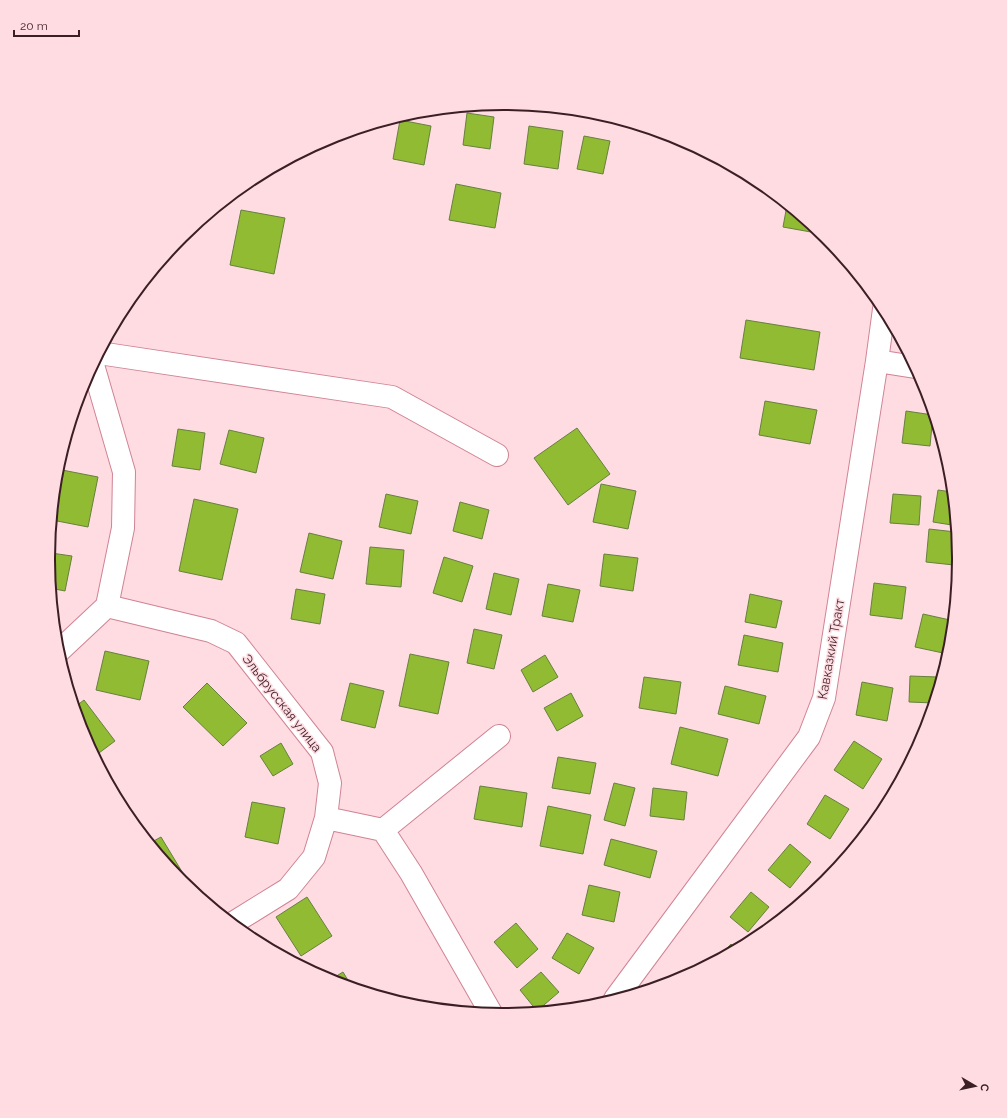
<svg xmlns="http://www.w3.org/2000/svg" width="1007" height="1118" font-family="Raleway,sans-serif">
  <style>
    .building { fill: #90bb33; stroke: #68803e }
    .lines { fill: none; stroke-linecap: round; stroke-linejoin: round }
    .street-casing { stroke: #d08394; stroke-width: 24 }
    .street { stroke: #fff; stroke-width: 22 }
    .labels { text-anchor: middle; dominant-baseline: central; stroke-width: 3; stroke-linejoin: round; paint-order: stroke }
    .street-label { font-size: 13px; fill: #3c1e25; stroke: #fedce2 }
    .rim { fill: none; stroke: #3c1e25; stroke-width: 2 }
  </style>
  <rect width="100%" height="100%" fill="#fedce2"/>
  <!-- building -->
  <path class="building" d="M467,113l27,4 -4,32 -27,-4z
    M400,120l31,6 -7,39 -31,-6z
    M529,126l34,5 -5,38 -34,-5z
    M584,136l26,5 -7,33 -26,-5z
    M456,184l45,9 -6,35 -46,-8z
    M787,205l35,29 -39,-7z
    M241,210l44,8 -11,56 -44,-9z
    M746,320l74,12 -6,38 -74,-12z
    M765,401l52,9 -7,34 -51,-9z
    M906,411l27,4 -3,31 -28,-3z
    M577,428l33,46 -42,31 -34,-47z
    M178,429l27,4 -5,37 -28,-4z
    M229,430l35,8 -8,35 -36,-9z
    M57,469l41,8 -10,50 -36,-7z
    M601,484l35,7 -8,38 -35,-7z
    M938,490l14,2 2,16 -2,17 -19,-3z
    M386,494l32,7 -7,33 -32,-7z
    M893,494l28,2 -2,29 -29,-2z
    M194,499l44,10 -16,71 -43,-9z
    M460,502l29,8 -7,29 -29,-8z
    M929,529l27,3 -2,33 -28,-3z
    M309,533l33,8 -9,38 -33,-7z
    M370,547l34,3 -3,37 -35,-3z
    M51,553l21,3 -7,35 -10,-2 -3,10 -3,-35z
    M604,554l34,4 -5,33 -33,-5z
    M444,557l29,9 -11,36 -29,-9z
    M494,573l25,6 -8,36 -25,-6z
    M874,583l32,4 -4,32 -32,-4z
    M548,584l32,6 -7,32 -31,-6z
    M296,589l29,5 -5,30 -29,-5z
    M750,594l32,7 -6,27 -31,-6z
    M923,614l27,6 -7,33 -28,-6z
    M474,629l28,6 -8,34 -27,-6z
    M744,635l39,8 -5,29 -40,-7z
    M105,651l44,10 -9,39 -44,-10z
    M410,654l39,8 -11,52 -39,-8z
    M545,655l13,22 -25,15 -12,-22z
    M910,676l28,1v12l-4,14 -25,-1z
    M644,677l37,5 -5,32 -37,-6z
    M862,682l31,6 -6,33 -31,-6z
    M207,683l40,40 -24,23 -40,-39z
    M350,683l34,8 -9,37 -34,-8z
    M725,686l41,10 -7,28 -41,-10z
    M571,693l12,23 -26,15 -13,-23z
    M84,700l31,41 -20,15 -12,-23 -8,-26z
    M680,727l48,12 -10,37 -47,-12z
    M854,741l28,18 -19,30 -29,-19z
    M281,743l12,21 -20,12 -13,-20z
    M558,757l38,6 -6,31 -38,-6z
    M614,783l21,5 -10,38 -21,-6z
    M480,786l47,7 -5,34 -48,-8z
    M653,788l34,4 -3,28 -34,-4z
    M825,795l24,14 -19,30 -23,-15z
    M252,802l33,6 -7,36 -33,-7z
    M548,806l43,9 -8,39 -43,-8z
    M161,837l26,43 -4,3 -33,-40z
    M611,839l46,12 -7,27 -46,-13z
    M790,844l21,18 -21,26 -22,-18z
    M589,885l31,7 -6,30 -32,-7z
    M751,892l18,15 -21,25 -18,-15z
    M307,897l25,39 -31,20 -25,-39z
    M516,923l22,26 -21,19 -23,-26z
    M567,933l27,15 -15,26 -27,-16z
    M731,944l4,5 -20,11z
    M343,972l9,15 -22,-7z
    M541,972l18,20 -22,19 -17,-21z"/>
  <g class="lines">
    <defs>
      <path id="street" d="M99,353l293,44 105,58
        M877,361l38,6
        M93,365l31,107 -1,56 -16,78
        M58,652l49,-46 104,25 25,12 86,109 8,31 -4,35 -12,39 -26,32 -55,34
        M326,818l57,12 28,43 80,140
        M383,830l116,-94
        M615,999l194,-262 15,-39 53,-337 7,-52"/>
    </defs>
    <!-- street casing -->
    <use href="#street" class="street-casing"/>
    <!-- street -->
    <use href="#street" class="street"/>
  </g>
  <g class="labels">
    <!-- street labels -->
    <g class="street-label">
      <text transform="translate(831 649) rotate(-80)">Кавказкий Тракт</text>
      <text transform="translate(282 703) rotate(52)">Эльбрусская улица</text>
    </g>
  </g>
  <!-- crop -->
  <path d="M0 0H1007V1118H0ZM503 110H504A448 448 0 0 1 952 558V560A448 448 0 0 1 504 1008H503A448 448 0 0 1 55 560V558A448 448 0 0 1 503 110Z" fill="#fedce2" fill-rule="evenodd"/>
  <path class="rim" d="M503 110H504A448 448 0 0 1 952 558V560A448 448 0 0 1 504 1008H503A448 448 0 0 1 55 560V558A448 448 0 0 1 503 110Z"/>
  <!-- north arrow -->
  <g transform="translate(975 1086) rotate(99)" stroke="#fedce2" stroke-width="3" paint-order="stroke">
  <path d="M0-3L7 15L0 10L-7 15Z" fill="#3c1e25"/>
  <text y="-6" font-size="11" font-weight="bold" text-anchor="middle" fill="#3c1e25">С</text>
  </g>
  <!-- scale -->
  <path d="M14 30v6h65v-6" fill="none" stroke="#3c1e25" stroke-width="2"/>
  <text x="20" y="30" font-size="12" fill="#3c1e25" stroke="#fedce2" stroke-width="3" paint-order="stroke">20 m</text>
</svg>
